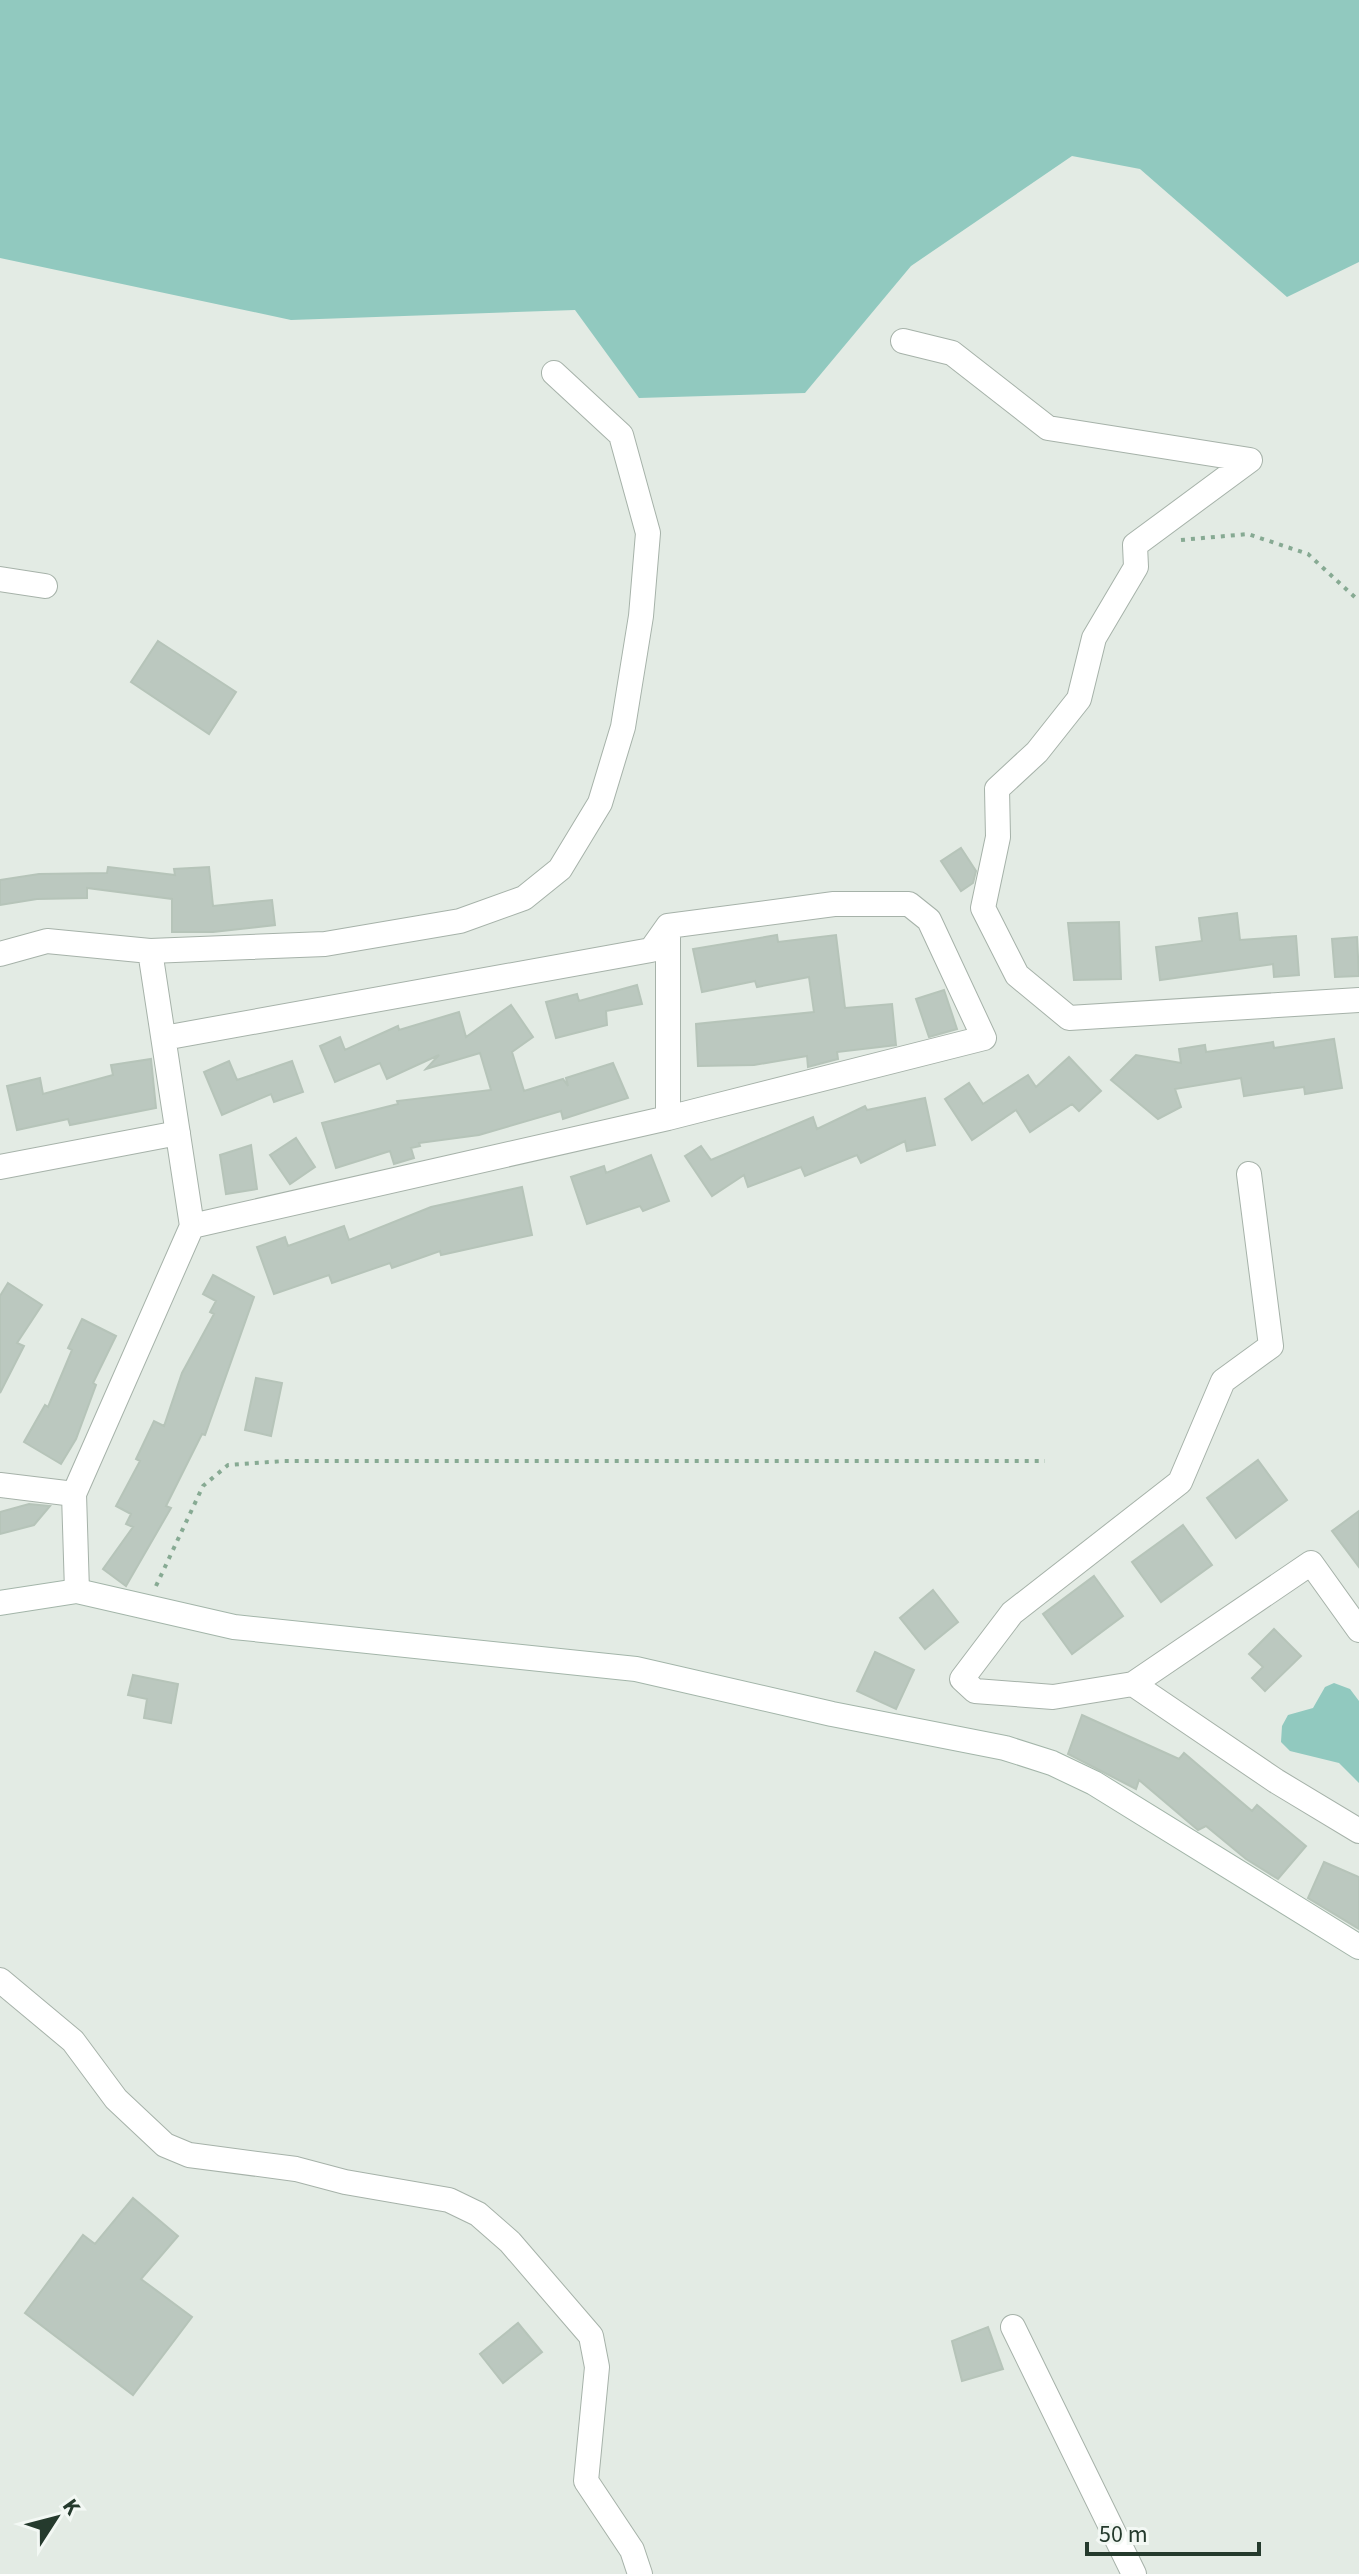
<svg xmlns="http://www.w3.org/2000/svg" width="1359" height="2574" font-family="'Source Sans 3',sans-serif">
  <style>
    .water { fill: #91c9bf }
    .building { fill: #bbc8bf; stroke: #b6c4b9; stroke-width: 2 }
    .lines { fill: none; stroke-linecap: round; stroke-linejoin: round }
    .minor-casing { stroke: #a6b2a9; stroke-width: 26 }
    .secondary-casing { stroke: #a3b5a9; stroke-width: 26 }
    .path { stroke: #87aa93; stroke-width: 4; stroke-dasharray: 4 6; stroke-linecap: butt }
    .minor { stroke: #fff; stroke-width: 24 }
    .secondary { stroke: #fff; stroke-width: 24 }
  </style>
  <rect width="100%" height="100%" fill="#e3ebe4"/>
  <!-- water -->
  <path class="water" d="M0,0h1359v262l-72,35 -147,-128 -68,-13 -161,110 -106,127 -166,5 -64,-88 -284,10 -291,-62z
    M1334,1683l16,6 9,12v82l-20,-20 -49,-12 -9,-9 1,-16 6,-11 25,-7 12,-21z"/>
  <!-- building -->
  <path class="building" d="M158,641l78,51 -27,42 -78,-52z
    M961,848l15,23 -3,12 -12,8 -20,-30z
    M108,867l67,8 -1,-6 35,-2 4,39 59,-6 3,25 -62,7h-41v-33l-85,-11v10l-50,1 -37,6v-25l39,-6 68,-1z
    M1237,913l3,27 56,-4 3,39 -25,2 -1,-13 -113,16 -4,-33 46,-6 -3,-23z
    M1119,922l2,57 -47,1 -6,-57z
    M777,935l1,7 58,-7 9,73 47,-4 4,41 -59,7 1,7 -30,8 -1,-11 -53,9 -56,1 -2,-42 118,-12 -5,-35 -52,10 -2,-6 -53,11 -9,-43z
    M1357,937l2,39 -24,1 -3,-38z
    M637,985l5,19 -36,7 1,14 -51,13 -10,-36 31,-8 2,7z
    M944,990l13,39 -28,8 -13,-38z
    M511,1005l22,32 -21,15 12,39 39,-12 5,7 -2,-8 47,-15 15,35 -65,21 -2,-8 -82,24 -60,8 1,3 -9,2 3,10 -20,6 -4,-13 -54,17 -14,-45 76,-19 -1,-3 94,-11 -11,-37 -54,16 13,-14 -52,24 -7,-16 -45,19 -15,-36 20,-9 5,13 53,-24 1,4 60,-18 7,25z
    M1334,1039l8,49 -37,6 -1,-7 -60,9 -3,-18 -66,11 6,18 -23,12 -47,-39 25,-25 45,8 -2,-14 26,-4 1,7 67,-10 1,6z
    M1069,1057l32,34 -22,20 -7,-7 -42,28 -14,-22 -44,30 -27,-41 24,-16 14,21 45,-29 8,12z
    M151,1059l5,49 -86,17 -2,-6 -51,11 -10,-44 33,-8 3,16 70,-19 -2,-10z
    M229,1061l8,19 55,-19 11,31 -29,10 -3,-8 -49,21 -18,-43z
    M925,1098l10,47 -28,6 -2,-10 -44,22 -4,-8 -52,21 -4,-9 -53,20 -4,-12 -32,21 -27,-40 16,-10 10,14 102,-43 4,12 48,-23 2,4z
    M296,1138l19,29 -25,17 -20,-29z
    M251,1145l6,44 -31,5 -6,-39z
    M651,1155l18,46 -26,10 -3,-5 -53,18 -16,-47 33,-11 2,7z
    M522,1187l10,48 -91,20 -1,-4 -48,17 -2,-5 -58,20 -3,-8 -55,19 -17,-47 28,-10 3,9 56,-20 5,14 82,-33z
    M213,1275l41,22 -49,138 -3,-1 -36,72 5,2 -45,78 -23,-17 30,-42 -7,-3 5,-10 -15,-8 24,-45 -4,-2 18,-38 10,5 18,-53 32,-59 -4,-2 6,-11 -13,-7z
    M8,1283l34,22 -25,38 7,3 -24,47v-97z
    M82,1319l34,17 -23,47 3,2 -20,54 -15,25 -37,-22 21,-37 3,2 24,-57 -4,-2z
    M256,1378l26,5 -11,53 -26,-6z
    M1258,1460l29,40 -51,38 -29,-40z
    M29,1504l21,2 -16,19 -34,9v-22z
    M1359,1511v56l-27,-36z
    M1183,1525l29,40 -51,37 -29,-40z
    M1094,1576l29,40 -51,38 -29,-40z
    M933,1590l25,32 -33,27 -25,-31z
    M1274,1629l27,27 -36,35 -13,-13 11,-11 -14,-13z
    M875,1652l39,18 -18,39 -39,-18z
    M133,1675l45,9 -7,39 -27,-5 3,-19 -19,-4z
    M1082,1715l97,44 5,-6 68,58 5,-6 49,41 -28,33 -32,-20 -40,-33 -8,4 -59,-50 -3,9 -68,-35z
    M1324,1862l35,15v52l-51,-31z
    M133,2198l45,38 -37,43 51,38 -59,78 -108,-82 58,-78 12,9z
    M518,2323l24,29 -39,31 -23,-29z
    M988,2327l15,42 -41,12 -10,-40z"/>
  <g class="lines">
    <defs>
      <path id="minor" d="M903,341l49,12 96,75 202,32 -115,85 1,22 -42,71 -15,61 -42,53 -40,37 1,48 -15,71 34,67 52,43 290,-18
        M0,579l45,7
        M0,954l47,-13 103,10 175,-7 135,-23 64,-23 36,-29 40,-66 23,-76 18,-111 7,-83 -27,-98 -67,-62
        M164,1038l487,-88 17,-24 166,-22h75l20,16 55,118 -316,80 -476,108
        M668,1118v-192
        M0,1167l178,-34
        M1249,1174l22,172 -48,35 -43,101 -168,131 -50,66 13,12 78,6 80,-13 178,-121 48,67
        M0,1485l74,9
        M77,1591l-3,-97 118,-268 -42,-275
        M1133,1684l143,97 83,50
        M0,1980l73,61 43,58 49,46 24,10 107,14 49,13 104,18 29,14 32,28 81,94 6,31 -11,114 46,69 8,24
        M1013,2327l121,247"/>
      <path id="secondary" d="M0,1603l77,-12 157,36 402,42 196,45 173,34 47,15 42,20 265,164"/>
    </defs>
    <!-- minor casing -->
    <use href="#minor" class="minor-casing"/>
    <!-- secondary casing -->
    <use href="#secondary" class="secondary-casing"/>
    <!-- path -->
    <path class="path" d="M1181,540l67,-6 60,20 51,47
      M156,1586l47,-100 25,-21 56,-4h761"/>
    <!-- minor -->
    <use href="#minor" class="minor"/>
    <!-- secondary -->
    <use href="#secondary" class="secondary"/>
  </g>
  <!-- north arrow -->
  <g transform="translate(56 2518) rotate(54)" stroke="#f3f8f4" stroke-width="6" paint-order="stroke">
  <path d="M0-6L14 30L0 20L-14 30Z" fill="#253a2d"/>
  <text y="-12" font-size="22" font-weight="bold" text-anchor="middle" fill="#253a2d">K</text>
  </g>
  <!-- scale -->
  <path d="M1087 2542v12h172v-12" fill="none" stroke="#253a2d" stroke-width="4"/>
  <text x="1099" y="2542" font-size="24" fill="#253a2d" stroke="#f3f8f4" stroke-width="6" paint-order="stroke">50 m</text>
</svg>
